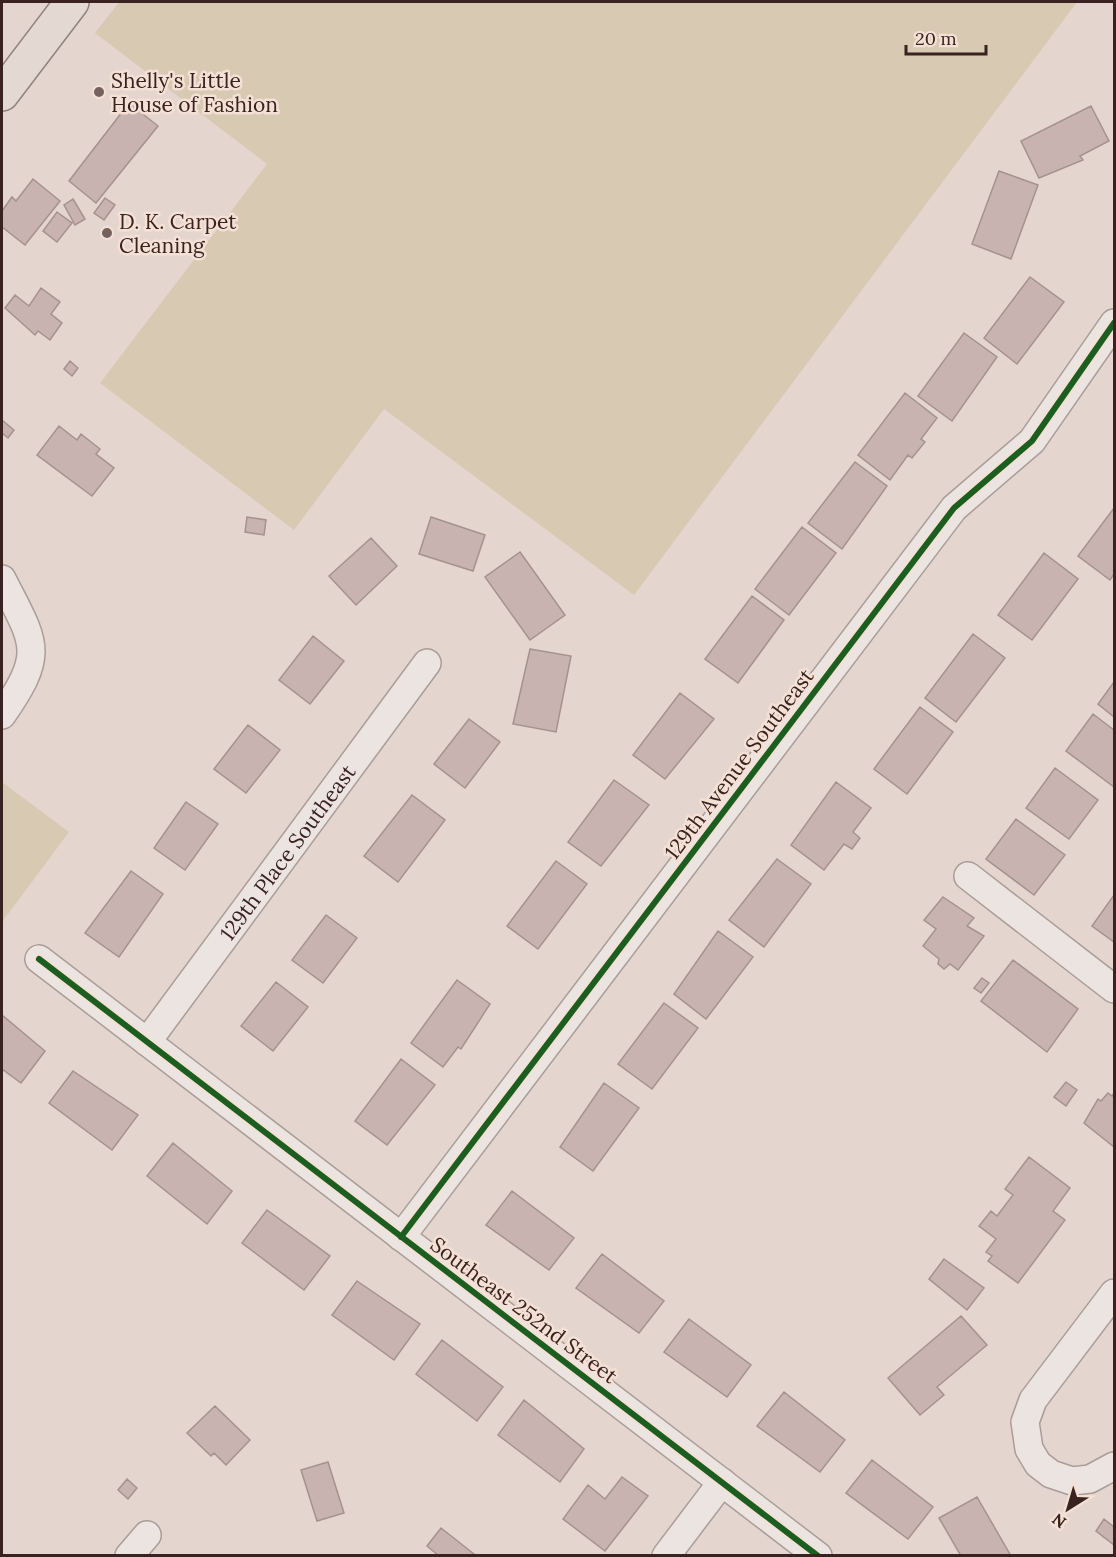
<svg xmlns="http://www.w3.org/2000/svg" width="1116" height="1557" font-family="Lora,serif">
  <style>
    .green { fill: #d7c9b2 }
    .building { fill: #c8b3b0; stroke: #a5918e; stroke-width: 1.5 }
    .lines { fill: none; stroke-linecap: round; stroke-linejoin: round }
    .minor-casing { stroke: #aa9c97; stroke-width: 30 }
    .major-casing { stroke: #8f827e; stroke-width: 36 }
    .minor { stroke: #ece4e0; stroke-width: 27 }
    .major { stroke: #e4d8d2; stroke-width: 33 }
    .cycleway-casing { stroke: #f5e0d5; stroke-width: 10 }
    .cycleway { stroke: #1b5e20; stroke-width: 6 }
    .poi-dot { fill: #75615d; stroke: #f5e0d5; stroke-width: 2 }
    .labels { text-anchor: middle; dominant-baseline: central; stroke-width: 5; stroke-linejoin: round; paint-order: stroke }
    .poi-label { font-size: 21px; fill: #39221f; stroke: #f5e0d5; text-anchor: start }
    .street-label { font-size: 21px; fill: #39221f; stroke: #f5e0d5 }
  </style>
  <rect width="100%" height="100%" fill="#e4d6cf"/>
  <!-- green -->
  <path class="green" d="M119,2h958l-443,593 -250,-186 -90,121 -194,-147 167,-219 -172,-131z
    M2,782l67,50 -67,90z"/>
  <!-- building -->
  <path class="building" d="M129,103l29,23 -62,77 -27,-22z
    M1091,106l18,35 -29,15 3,4 -44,18 -18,-37z
    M999,171l39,14 -27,74 -39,-15z
    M33,179l27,22 -35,44 -23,-18v-16l10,-14 4,4z
    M105,198l10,7 -11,15 -10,-7z
    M73,199l12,20 -10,6 -11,-20z
    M57,212l15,11 -15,19 -14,-11z
    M1030,277l34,25 -47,62 -33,-26z
    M41,288l19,14 -9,12 11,9 -12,17 -12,-9 -3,4 -30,-27 10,-13 14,11z
    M964,333l33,24 -45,64 -34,-25z
    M70,361l8,7 -6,8 -8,-7z
    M905,393l32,25 -16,21 4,3 -13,16 -4,-3 -18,25 -32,-25z
    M2,420l12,10 -6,8 -6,-5z
    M59,426l18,14 4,-6 19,15 -4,5 18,14 -22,28 -55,-41z
    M855,462l32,24 -45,63 -34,-26z
    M1114,508v66l-4,6 -32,-24z
    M247,517l19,3 -2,15 -19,-3z
    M431,517l54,18 -12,36 -54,-17z
    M802,527l34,26 -47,62 -34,-26z
    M371,538l26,28 -41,39 -27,-29z
    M520,552l45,63 -35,25 -45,-63z
    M1044,553l34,26 -46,61 -34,-25z
    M752,596l32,24 -46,63 -33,-24z
    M973,634l32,24 -49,64 -31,-24z
    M313,636l31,25 -34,43 -31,-24z
    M530,649l41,7 -15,76 -43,-8z
    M1114,682v35l-16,-13z
    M680,693l34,26 -49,60 -32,-24z
    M920,707l33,25 -46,62 -33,-25z
    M1093,714l21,16v57l-48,-36z
    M469,719l31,23 -35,46 -31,-24z
    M248,725l32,25 -34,43 -32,-24z
    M1055,768l43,32 -29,39 -43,-31z
    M614,780l35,25 -48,61 -33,-24z
    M836,782l35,26 -18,24 7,6 -8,11 -8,-5 -20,26 -33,-25z
    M412,795l33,25 -47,62 -34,-26z
    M186,802l32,22 -33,46 -31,-22z
    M1016,819l49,36 -31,40 -48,-36z
    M777,859l34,25 -47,63 -35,-27z
    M556,861l31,23 -49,65 -31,-23z
    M131,871l32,23 -44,63 -34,-24z
    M1114,895v47l-22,-16z
    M943,897l31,21 -7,8 17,10 -26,34 -8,-6 -6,5 -6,-5 1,-5 -16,-13 13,-17 -12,-9z
    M326,915l31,23 -34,45 -31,-23z
    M718,931l35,26 -47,62 -32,-25z
    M1013,960l65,49 -31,43 -66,-51z
    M982,978l7,5 -8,10 -7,-5z
    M457,980l33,24 -29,45 -3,-2 -15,20 -32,-24z
    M276,982l32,25 -35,44 -32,-25z
    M664,1003l34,25 -46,61 -34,-25z
    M2,1015l43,36 -24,32 -19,-14z
    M401,1059l34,26 -48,60 -32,-24z
    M73,1071l65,44 -26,35 -63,-47z
    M1066,1082l11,8 -11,16 -12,-9z
    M604,1083l35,25 -46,63 -33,-24z
    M1108,1093l4,3 2,-3v54l-30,-24 14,-24 3,2z
    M173,1143l59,48 -25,33 -60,-48z
    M1029,1157l41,31 -17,23 12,9 -47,63 -30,-22 4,-5 -6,-4 10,-13 -17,-13 12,-15 6,5 16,-21 -8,-6z
    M512,1191l62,47 -25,32 -63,-45z
    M267,1210l63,46 -26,34 -62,-47z
    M602,1254l62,47 -25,32 -63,-45z
    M944,1259l40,29 -17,22 -38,-31z
    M357,1281l63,43 -26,36 -62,-45z
    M961,1316l26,29 -50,42 7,8 -24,20 -32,-37z
    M689,1319l62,46 -24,32 -63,-45z
    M442,1340l61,47 -26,34 -61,-47z
    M784,1392l61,48 -25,32 -63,-46z
    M524,1400l60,49 -24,33 -62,-47z
    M215,1406l35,34 -24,25 -12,-12 -3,3 -24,-23z
    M872,1460l61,47 -25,32 -62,-46z
    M328,1462l16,51 -27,8 -16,-51z
    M622,1477l26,19 -43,55 -42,-32 25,-34 17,14z
    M127,1479l10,9 -9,11 -10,-9z
    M977,1497l34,59h-50l-22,-38z
    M1104,1519l10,8v18l-18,-14z
    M441,1528l33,26 -2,2h-33l-12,-10z"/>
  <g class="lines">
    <defs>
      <g id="minor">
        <path d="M2,579c33,65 44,73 0,136"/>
        <path d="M968,876l146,113"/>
        <path d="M39,959l779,597"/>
        <path id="s1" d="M147,1042l280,-379"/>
        <path d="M401,1237l553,-729 78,-67 82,-118"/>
        <path d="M1114,1293l-81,107 -8,22 4,27 9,15 13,10 21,7 18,-2 24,-13"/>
        <path d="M129,1556l18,-21"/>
        <path d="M666,1556l56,-74"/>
      </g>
      <path id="major" d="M2,94l70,-92"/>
    </defs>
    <!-- minor casing -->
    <use href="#minor" class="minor-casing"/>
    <!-- major casing -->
    <use href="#major" class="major-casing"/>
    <!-- minor -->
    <use href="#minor" class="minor"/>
    <!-- major -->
    <use href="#major" class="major"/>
    <defs>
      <path id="cycleway" d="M39,959l779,597
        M401,1237l553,-729 78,-67 82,-118"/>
    </defs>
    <!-- cycleway casing -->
    <use href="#cycleway" class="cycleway-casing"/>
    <!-- cycleway -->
    <use href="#cycleway" class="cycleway"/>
  </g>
  <!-- markers -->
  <g class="poi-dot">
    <circle cx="99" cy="92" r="6"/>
    <circle cx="107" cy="233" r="6"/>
  </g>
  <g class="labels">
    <!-- poi labels -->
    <g class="poi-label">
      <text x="111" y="80">Shelly's Little<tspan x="111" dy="24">House of Fashion</tspan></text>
      <text x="119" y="221">D. K. Carpet<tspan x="119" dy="24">Cleaning</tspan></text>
    </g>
    <!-- street labels -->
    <g class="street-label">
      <text transform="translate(739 764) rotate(-53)">129th Avenue Southeast</text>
      <text stroke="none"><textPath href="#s1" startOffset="236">129th Place Southeast</textPath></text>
      <text transform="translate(524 1310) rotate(37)">Southeast 252nd Street</text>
    </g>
  </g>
  <!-- border -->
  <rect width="1116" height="1557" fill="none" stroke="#39221f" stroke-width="6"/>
  <!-- north arrow -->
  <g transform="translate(1068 1509) rotate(217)" stroke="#f5e0d5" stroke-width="4.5" paint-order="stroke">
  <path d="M0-4.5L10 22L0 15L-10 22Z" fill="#39221f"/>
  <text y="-9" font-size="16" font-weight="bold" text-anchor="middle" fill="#39221f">N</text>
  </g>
  <!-- scale -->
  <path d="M906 45v9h80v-9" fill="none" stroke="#39221f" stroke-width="3"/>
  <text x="915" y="45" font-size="18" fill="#39221f" stroke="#f5e0d5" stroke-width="4.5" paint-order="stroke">20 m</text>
</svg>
